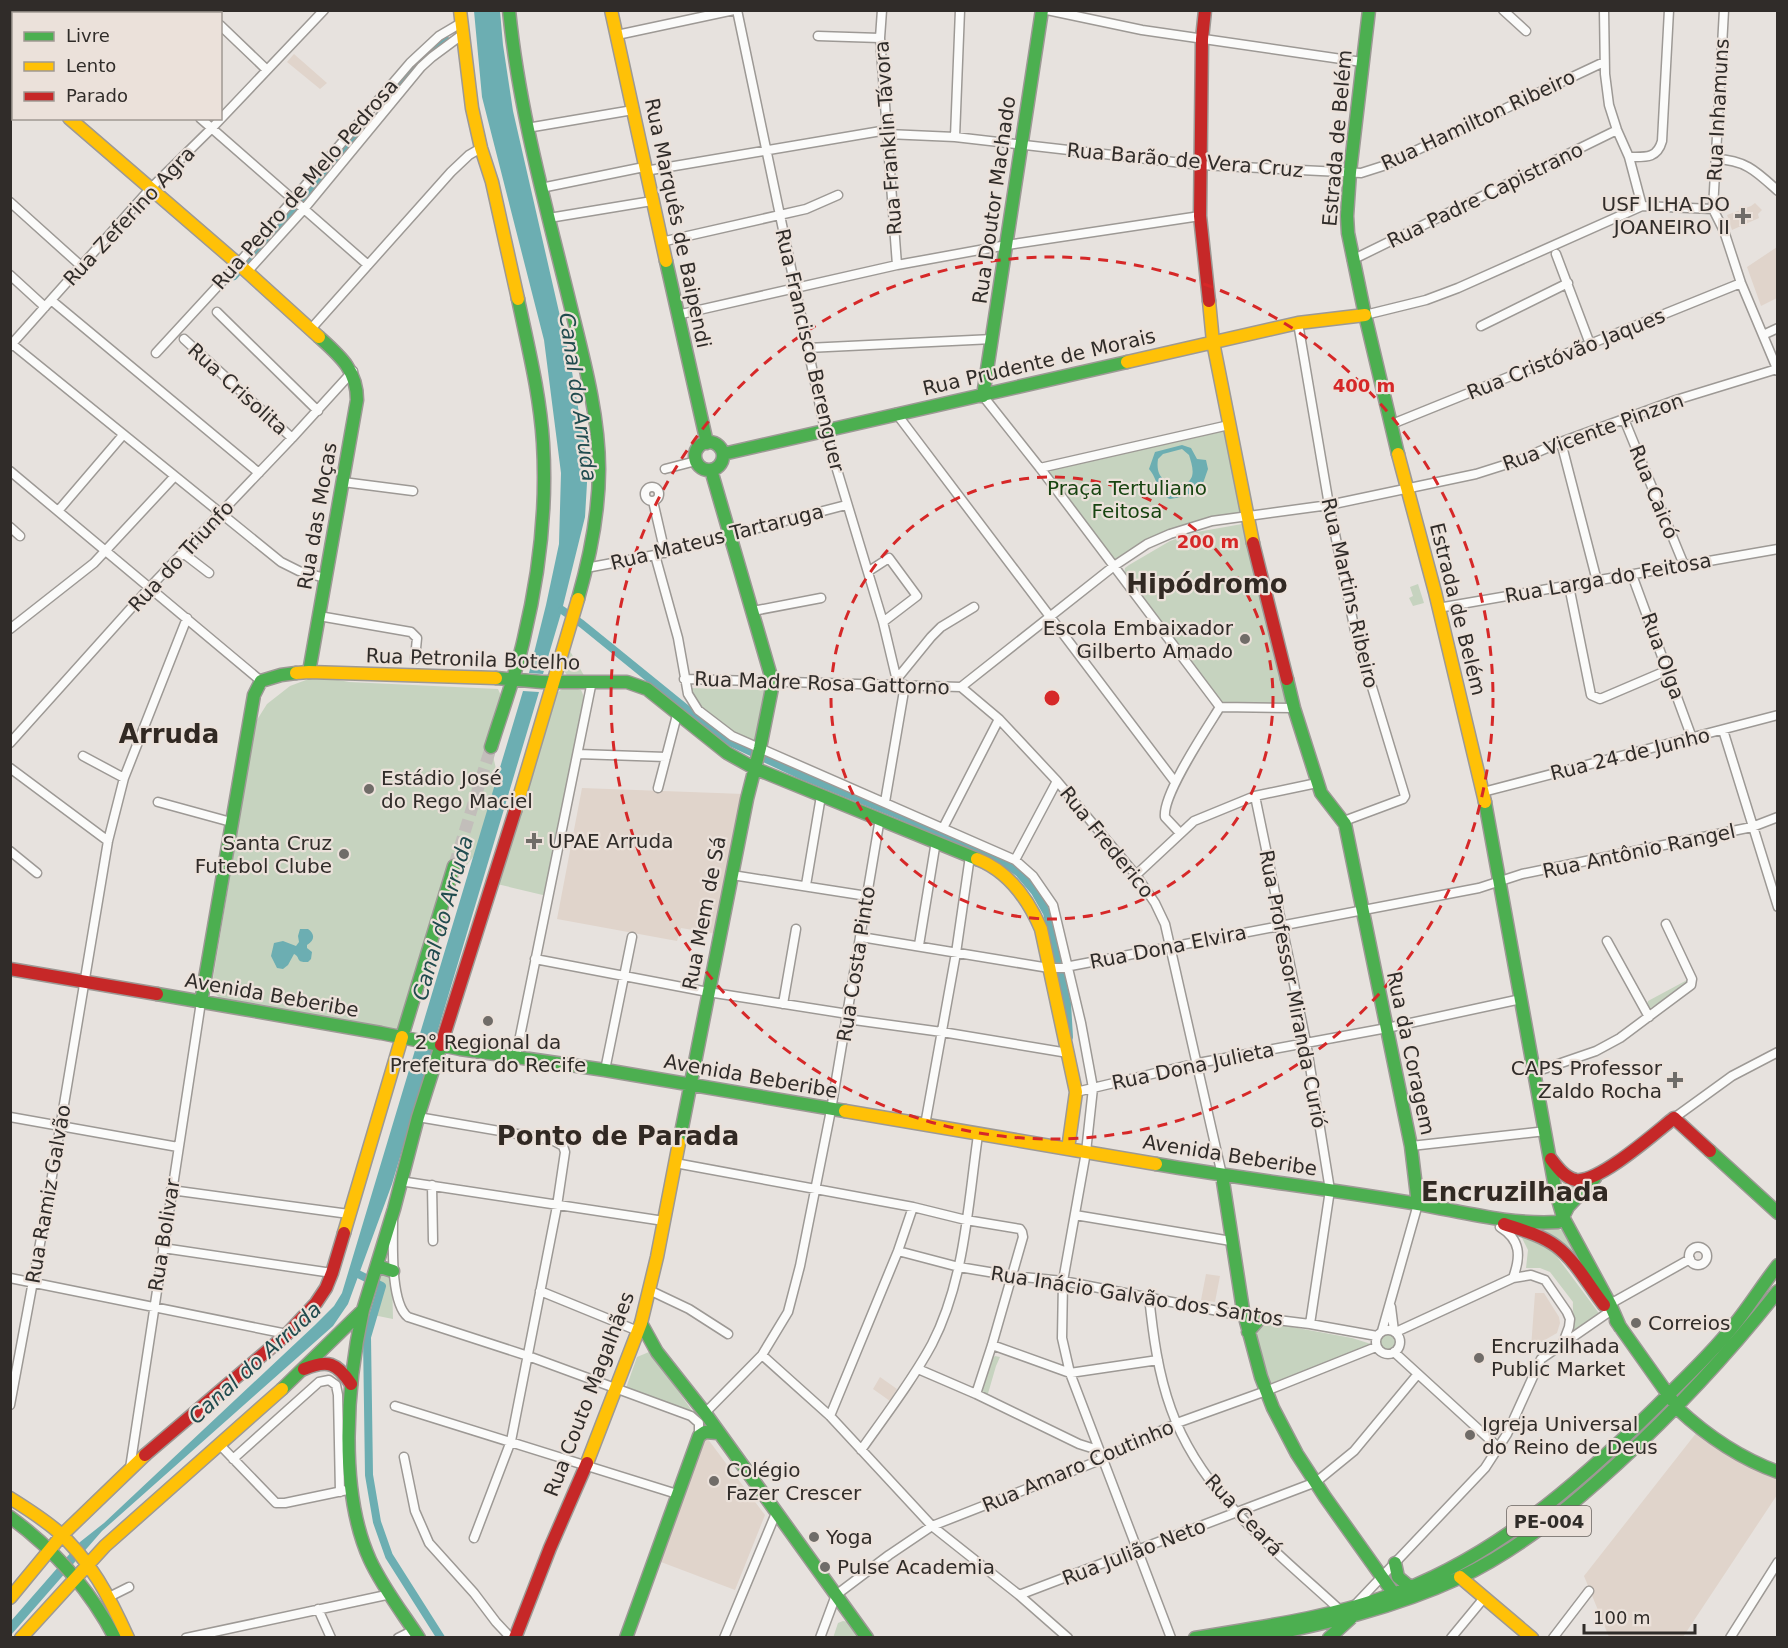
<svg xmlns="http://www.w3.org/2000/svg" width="1788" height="1648" font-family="'DejaVu Sans',sans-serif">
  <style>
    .built { fill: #e0d4cb }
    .green { fill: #c6d3bf }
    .water { fill: #6caeb2; fill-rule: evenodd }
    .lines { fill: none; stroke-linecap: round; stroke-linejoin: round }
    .canal { stroke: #6caeb2; stroke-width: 8 }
    .secondary-tunnel { stroke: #c2beba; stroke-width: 12; stroke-dasharray: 12 6; stroke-linecap: butt }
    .street-casing { stroke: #9d9995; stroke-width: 11 }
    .fast-casing { stroke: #9d9995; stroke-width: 15 }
    .slow-casing { stroke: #9d9995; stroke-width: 15 }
    .jam-casing { stroke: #9d9995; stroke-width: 15 }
    .street { stroke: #fbfbfa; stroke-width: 8 }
    .fast { stroke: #4caf50; stroke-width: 12 }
    .slow { stroke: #ffc107; stroke-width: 12 }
    .jam { stroke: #c62828; stroke-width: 12 }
    .ring { fill: none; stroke: #d62828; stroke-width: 3; stroke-dasharray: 10 8 }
    .poi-dot { fill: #706c68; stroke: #ebe1da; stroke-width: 2 }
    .labels { text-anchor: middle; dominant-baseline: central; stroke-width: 4.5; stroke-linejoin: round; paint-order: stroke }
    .shield { fill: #ebe1da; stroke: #68625e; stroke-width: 1.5 }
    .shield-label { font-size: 18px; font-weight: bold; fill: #302c29 }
    .street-label { font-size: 20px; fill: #302c29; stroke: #ebe1da }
    .poi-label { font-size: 20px; fill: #302c29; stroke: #ebe1da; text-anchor: start }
    .park-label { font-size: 20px; fill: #174410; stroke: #ebe1da }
    .water-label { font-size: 21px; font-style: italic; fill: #204b4e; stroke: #ebe1da }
    .district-label { font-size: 26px; font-weight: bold; fill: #312923; stroke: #ebe1da }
    .centre { fill: #d62828; stroke: #ebe1da; stroke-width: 3 }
    .ring-label { font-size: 18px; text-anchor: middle; font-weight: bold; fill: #d62828; stroke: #ebe1da; stroke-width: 4.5; stroke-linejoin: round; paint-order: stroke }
  </style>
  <rect width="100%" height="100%" fill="#e7e2de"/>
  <!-- built -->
  <path class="built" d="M294,54l33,29 -7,6 -33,-27z
    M1755,203l7,7 -4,4 1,4 -27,12 -5,-15 24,-9z
    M1777,247v51l-16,8 -14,-39z
    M582,788l162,6 -27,140 -36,-6 -4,13 -120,-22z
    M1206,1274l14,2 -5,26 -14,-2z
    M1535,1293h9l15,24 1,6 -3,10 -26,15z
    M880,1377l17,12 -7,12 -17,-12z
    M1697,1432l80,44v19l-94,142h-74l-25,-61z
    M707,1438l58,77 -30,75 -74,-28 38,-114z"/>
  <!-- green -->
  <path class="green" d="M1222,430l4,2 15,82 -31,6 -95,41 -66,-87 3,-5z
    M1242,524l3,1 42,179 -6,2 -58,-3 -5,-3 -94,-126 1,-6 4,-3 41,-24 27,-9z
    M1418,584l6,19 -11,3 -4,-8 4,-2 -3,-9z
    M570,651l16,28 -18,-2 -5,-8z
    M322,677l27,5 149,7 4,9 -11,49 8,35 -17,57 -9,18 -12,16 -10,-9 -51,166 -180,-32 -6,-5 -2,-8 31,-188 -3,-1 15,-73 12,-19 23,-18 16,-6z
    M572,687l9,3c12,22 -11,49 -9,73l-25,133 -50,-12 60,-191 5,-4z
    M687,688l77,2 2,2 -9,49 -4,3c-25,-15 -52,-30 -66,-56z
    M1689,979l2,3 -42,27 -2,-4 1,-4z
    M1562,1180l21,4 -15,16 -2,-2z
    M1526,1224l27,3 14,5 30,59z
    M1520,1234l18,5 14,11 49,66 -30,20c6,-13 1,-21 2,-34l-23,-30 -10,-4h-14l2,-18z
    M380,1273l12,3 1,43 -25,-5z
    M1264,1322l88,16 19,6 -101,40c-6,-12 -17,-37 -14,-51 1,-4 5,-8 8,-11z
    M1376 1342a12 12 0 1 1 24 0a12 12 0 1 1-24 0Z
    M649,1352l3,2 41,58 -67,-24 11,-31z
    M995,1356l5,1 -4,9 -9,31 -6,-4 10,-34z
    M843,1621l6,1 11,16h-27l5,-15z"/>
  <!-- water -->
  <path class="water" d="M474,11h26l3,34 10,66 57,249 18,106 -3,51 -23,93 -19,64 -14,-1 17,-68 13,-61 2,-71 -17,-133 -62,-243z
    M1182,445l9,3 6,11 9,1 2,9 -7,20 -19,8 -12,2c-13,-5 -12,-20 -21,-30l6,-17zM1182,449l7,6c3,10 8,23 -4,29 -18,1 -30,-5 -27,-25l5,-5z
    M523,691l16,1 -147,492 -44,120 -15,22 -231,205 -91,104v-14l69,-79 24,-19 211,-198 19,-19 8,-13z
    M300,929h8c7,5 7,11 -1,16v3l5,4 -1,7 -3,3c-13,1 -7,-5 -14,-8l-6,11 -5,4 -6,-1 -6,-12 3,-13 9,-2 13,5 3,-4 -1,-6z"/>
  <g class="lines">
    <!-- canal -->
    <path class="canal" d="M386,104l44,-55 15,-10
      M234,276l133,-150
      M562,610l20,14 122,99 28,20 66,31 101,41 102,45 18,13 16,19 12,21 20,90 2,34
      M354,1272l28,14 -15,51 2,138 8,47 12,34 52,82"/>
    <!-- secondary-tunnel -->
    <path class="secondary-tunnel" d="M454,866l37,-119"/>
    <defs>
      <path id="street" d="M66,10l4,4
        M205,10l3,4
        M737,10l88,420 58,192 15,63
        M882,10l-2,28 17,227
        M1047,10l95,20 220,32
        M1503,10l23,21
        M1604,10l1,64 4,31 8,25 12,27 13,49
        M178,14l2,-4
        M220,25l47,45
        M617,35l117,-25
        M818,36l62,2
        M200,118l168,147
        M527,128l106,-18
        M887,134l68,3 245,28 161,8 22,-7 221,-104
        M955,137l5,-127
        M1629,157c16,0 28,2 33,-16l7,-131
        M1716,159c30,1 41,13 62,32
        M645,171l242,-41
        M541,188l103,-21
        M10,202l70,63
        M1713,209l11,-199
        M1713,209l11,22 17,52 37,88
        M549,218l103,-17
        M661,242l145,-33 32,-14
        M1556,254l34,90
        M1352,260l265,-130
        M247,272l57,-63 117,-142 11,-10 31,-23
        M10,275l35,32
        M51,300l208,173
        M217,312l101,99
        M677,315l220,-50 110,-20 193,-29
        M1365,315l61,-15 32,-12 184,-82 71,3
        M1298,323l31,182 26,126 50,165 -2,3 -59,22
        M1481,326l87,-43
        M310,330l141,-158 18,-17 12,-7
        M1763,335l15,-7
        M184,339l108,99
        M12,344l269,218 18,9 26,7
        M10,346l140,-157 62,-61 112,-118
        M807,348l186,-9
        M156,353l82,-89 172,-201 29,-27 22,-13
        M983,396l57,72 180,239
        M896,413l279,369
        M1624,419l60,146
        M1392,424l349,-141
        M1561,442l36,139
        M1040,468l189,-43
        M665,469l31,-8
        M10,471l251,210
        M343,482l70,9
        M645 494a7 7 0 1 1 14 0a7 7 0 1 1-14 0Z
        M653,501l12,52
        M58,511l65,-76
        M10,527l10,9
        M183,553l26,20
        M655,555l23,83 10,56 10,16 34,26 283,124 18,16 20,29 28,118 12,65 -7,64 -23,129 -1,57 8,35 101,265
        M586,568l69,-13 191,-50
        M869,571l20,-13 28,38 -34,26
        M1632,575l60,163
        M1569,586l22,109 9,4 68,-29
        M1438,608l340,-59
        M753,611l68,-13
        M319,616l92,16 6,6 -2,21
        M10,629l84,-66 80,-86
        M684,679l277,8
        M896,680l35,-43 10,-10 33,-20
        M961,687l153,-121 33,-22 23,-10 42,-13 117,-16 147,-31 41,-13 44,-19 115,-42 101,-31
        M961,687l38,32 58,62 79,94 19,28 10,21 57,251
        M1220,707l74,1
        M1723,730l55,177
        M10,743l140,-156 142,-149 61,-67
        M578,754l88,3
        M83,756l41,22
        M10,768l98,73
        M658,788l19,-73
        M1483,792l295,-77
        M1255,796l51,246 24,148 -20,134
        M158,802l73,20
        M885,802l20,-117
        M943,828l56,-109
        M1180,833l-15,-16c-3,-22 42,-89 55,-110
        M10,851l27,22
        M1015,860l42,-79
        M732,875l135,21
        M1136,875l58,-54 61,-25 62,-13
        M806,885l15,-89
        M861,937l188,31h11l419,-80 43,-14 230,-47 26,-10
        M1607,941l42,76
        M919,945l17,-104
        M535,959l173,33 140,22
        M783,1004l13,-75
        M847,1019l95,13 126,21
        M516,1056l76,-375
        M605,1070l27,-133
        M1535,1072l61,-21 24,-13 71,-53 1,-6 -26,-55
        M1076,1092l122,-29 189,-35 134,-29
        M10,1117l168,30
        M418,1117l134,23 11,6 2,6 -8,54 -46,235 -37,97
        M1674,1118l58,-42 46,-24
        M925,1125l31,-172 14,-97
        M1411,1146l135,-15
        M675,1163l238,44 53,13 54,9 2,3 1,5 -31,108 -16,49
        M400,1181l264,40
        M432,1185l1,56
        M171,1190l178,24
        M1075,1215l156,26
        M393,1221c0,22 -3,82 15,96l120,39 163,60 8,7v13
        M1500,1227c21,13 21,29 13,51
        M1689 1256a9 9 0 1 1 18 0a9 9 0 1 1-18 0Z
        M163,1248l169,25
        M898,1251l61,16 54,9 50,5 181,35 66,8 67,12
        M10,1278l277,56
        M649,1290l40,19 39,25
        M540,1291l98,40
        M1149,1296c4,39 9,77 22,113 30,85 106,143 170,202
        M1610,1304l80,-45
        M1391,1307l3,24
        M1376 1342a12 12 0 1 1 24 0a12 12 0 1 1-24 0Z
        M1382,1331l36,-127
        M1396,1332l117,-54 18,-3 14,5 22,32 3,7 -1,8 -6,16
        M992,1345l78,28 88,-13
        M1394,1352l105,96
        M762,1355l68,61 102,110 87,69 49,43
        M918,1369l58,25 103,50 19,6
        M10,1405l37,-199 61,-365 16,-63 63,-160
        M395,1406l282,88
        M705,1413l57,-58 26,-43 12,-46 31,-156 49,-292
        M830,1416l68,-165 15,-44
        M219,1444l57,59h9l67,-14
        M861,1450c24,-34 51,-69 71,-106 33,-64 36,-140 46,-209
        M404,1457l11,54 14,32 45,50 22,29 15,16
        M233,1459l86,-77 10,-2 7,5 2,10 2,97
        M130,1468l71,-466
        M1019,1595l297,-113 38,-31 63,-76
        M109,1597l20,-10
        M1354,1606l131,-138 22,-34 34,-75 68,-47
        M318,1609l13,29
        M186,1638l205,-44
        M398,1638l16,-8
        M724,1638l52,-125
        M820,1638l16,-43 53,-40 43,-29 171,-67 74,-36 89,-32 110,-44
        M1451,1638l33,-40
        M1553,1638l36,-47
        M1730,1638l48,-76"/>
      <path id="fast" d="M509,10c10,101 37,196 61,294 13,53 29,110 29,165 0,45 -9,88 -21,130
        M1369,10l-19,162 -3,44 1,17 17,82 33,139
        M10,68l4,2
        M666,261l41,182
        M983,396l59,-386
        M695 456a14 14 0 1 1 28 0a14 14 0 1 1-28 0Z
        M723,454l404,-92
        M309,672l48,-272c0,-30 -17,-44 -38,-63
        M496,678l46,4h85l20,7 80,64 27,15 223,91
        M1287,679l7,29 27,85 24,31 66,322 7,58
        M491,747c11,-36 25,-72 33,-109 15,-63 23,-130 19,-195 -3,-49 -15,-96 -25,-144
        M1485,802l71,391 7,24
        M157,994l224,39 79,16 145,21 240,41
        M201,1002l53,-307 7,-14 20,-6 15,-2
        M402,1037l52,-171
        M679,1143l68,-344 13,-51 13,-65 -62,-213
        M1710,1151l68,62
        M1156,1164c87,15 175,25 262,40 46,8 92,21 140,18l5,-5 47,87 10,23
        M1222,1175l21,135 18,67 12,31 24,46 28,43 74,104
        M1563,1217l5,-10 27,-29
        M377,1266l16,5
        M363,1310c-16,73 -25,180 7,250 13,28 32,52 49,78
        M1616,1321l56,79
        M641,1323l16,29 48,61 162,225
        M1248,1332l12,-14
        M282,1389l81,-79 31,-101 24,-92 23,-72
        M1677,1408c30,28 62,50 101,64
        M10,1517c45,33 79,71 105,121
        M1395,1563l3,14 12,10
        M626,1638l73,-202 6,-4 13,1
        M1195,1638c64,-11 129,-19 190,-41 107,-37 193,-113 272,-191 28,-28 57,-55 81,-86 14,-18 26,-37 40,-55
        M1254,1638c70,-14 140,-30 205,-60 59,-28 110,-70 158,-114 58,-53 112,-111 161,-173
        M1329,1638l22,-20"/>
      <path id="slow" d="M460,10l12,98 9,40 11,34 26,117
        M611,10l55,251
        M69,118l175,151 75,68
        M1209,301l4,41 40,201
        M1127,362l171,-39 67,-8
        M1398,454l37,138 50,210
        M296,673l13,-1 187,6
        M515,811l63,-212
        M977,859c31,12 51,40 64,70l35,163 -8,57
        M845,1111l311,53
        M344,1233l58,-196
        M587,1463l54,-140 16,-66 22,-114
        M10,1498c16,10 32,20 46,32 34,29 54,68 72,108
        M1460,1577l72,61
        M10,1598l52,-63 83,-80
        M21,1638l84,-92 177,-157"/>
      <path id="jam" d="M1205,10l-3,29 -2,177 9,85
        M1253,543l34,136
        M10,969l147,25
        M441,1045l74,-234
        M1551,1159c6,8 14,19 25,21 23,3 79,-47 98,-62l36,33
        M1504,1224c18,6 37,11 52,22 20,15 33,40 48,59
        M304,1369c24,-10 33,-6 47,15
        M145,1455l142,-121 29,-31 10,-15 6,-15 12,-40
        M515,1638l35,-90 37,-85"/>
    </defs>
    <!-- street casing -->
    <use href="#street" class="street-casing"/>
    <!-- fast casing -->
    <use href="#fast" class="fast-casing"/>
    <!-- slow casing -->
    <use href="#slow" class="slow-casing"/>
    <!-- jam casing -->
    <use href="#jam" class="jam-casing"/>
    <!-- street -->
    <use href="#street" class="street"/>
    <!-- fast -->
    <use href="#fast" class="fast"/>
    <!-- slow -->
    <use href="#slow" class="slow"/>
    <!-- jam -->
    <use href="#jam" class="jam"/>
  </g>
  <!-- distance rings -->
  <g class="ring">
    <circle cx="1052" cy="698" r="221"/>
    <circle cx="1052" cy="698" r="441"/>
  </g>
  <!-- markers -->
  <g class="poi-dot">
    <path d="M1740 207h6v6h6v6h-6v6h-6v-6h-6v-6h6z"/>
    <circle cx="1245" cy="639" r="6"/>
    <circle cx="369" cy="789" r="6"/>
    <path d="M531 832h6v6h6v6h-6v6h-6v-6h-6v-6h6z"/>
    <circle cx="344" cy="854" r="6"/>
    <circle cx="488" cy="1021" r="6"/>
    <path d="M1672 1071h6v6h6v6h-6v6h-6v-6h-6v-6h6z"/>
    <circle cx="1636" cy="1323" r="6"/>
    <circle cx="1479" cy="1358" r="6"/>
    <circle cx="1470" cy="1435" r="6"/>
    <circle cx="714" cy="1481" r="6"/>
    <circle cx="814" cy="1537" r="6"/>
    <circle cx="825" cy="1567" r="6"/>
  </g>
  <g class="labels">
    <!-- shield labels -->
    <rect class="shield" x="1507" y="1506" width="84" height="30" rx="4.5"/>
    <g class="shield-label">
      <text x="1549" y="1521">PE-004</text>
    </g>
    <!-- street labels -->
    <g class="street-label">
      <text transform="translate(1718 110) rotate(-87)">Rua Inhamuns</text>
      <text transform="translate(1478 120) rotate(-25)">Rua Hamilton Ribeiro</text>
      <text transform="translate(888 138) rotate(-94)">Rua Franklin Távora</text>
      <text transform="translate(1337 138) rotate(-85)">Estrada de Belém</text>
      <text transform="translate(1185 160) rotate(5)">Rua Barão de Vera Cruz</text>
      <text transform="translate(305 184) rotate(-49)">Rua Pedro de Melo Pedrosa</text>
      <text transform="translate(1485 195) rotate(-26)">Rua Padre Capistrano</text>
      <text transform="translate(994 200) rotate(-82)">Rua Doutor Machado</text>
      <text transform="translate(129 216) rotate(-47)">Rua Zeferino Agra</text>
      <text transform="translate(678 223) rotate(78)">Rua Marquês de Baipendi</text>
      <text transform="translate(810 350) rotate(77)">Rua Francisco Berenguer</text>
      <text transform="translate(1566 354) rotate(-22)">Rua Cristóvão Jaques</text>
      <text transform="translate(1039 362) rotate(-13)">Rua Prudente de Morais</text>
      <text transform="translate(238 389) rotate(42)">Rua Crisolita</text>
      <text transform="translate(1593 432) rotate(-20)">Rua Vicente Pinzon</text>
      <text transform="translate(1654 492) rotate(68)">Rua Caicó</text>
      <text transform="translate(317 516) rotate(-80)">Rua das Moças</text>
      <text transform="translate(717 537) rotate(-14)">Rua Mateus Tartaruga</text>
      <text transform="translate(181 556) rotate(-47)">Rua do Triunfo</text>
      <text transform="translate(1608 578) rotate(-10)">Rua Larga do Feitosa</text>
      <text transform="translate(1350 593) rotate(77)">Rua Martins Ribeiro</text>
      <text transform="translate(1458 609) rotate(76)">Estrada de Belém</text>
      <text transform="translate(1663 656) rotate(70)">Rua Olga</text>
      <text transform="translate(473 659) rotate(2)">Rua Petronila Botelho</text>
      <text transform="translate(822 683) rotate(2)">Rua Madre Rosa Gattorno</text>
      <text transform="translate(1630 754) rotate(-14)">Rua 24 de Junho</text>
      <text transform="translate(1107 842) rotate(51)">Rua Frederico</text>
      <text transform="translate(1639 851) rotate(-12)">Rua Antônio Rangel</text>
      <text transform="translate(704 913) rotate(-79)">Rua Mem de Sá</text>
      <text transform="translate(1168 947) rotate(-11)">Rua Dona Elvira</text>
      <text transform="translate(856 964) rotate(-81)">Rua Costa Pinto</text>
      <text transform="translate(1293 989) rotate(79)">Rua Professor Miranda Curió</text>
      <text transform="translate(272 995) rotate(10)">Avenida Beberibe</text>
      <text transform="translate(1411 1053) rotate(78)">Rua da Coragem</text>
      <text transform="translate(1193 1066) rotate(-12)">Rua Dona Julieta</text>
      <text transform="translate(751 1076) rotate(10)">Avenida Beberibe</text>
      <text transform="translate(1230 1155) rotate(9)">Avenida Beberibe</text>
      <text transform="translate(48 1194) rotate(-80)">Rua Ramiz Galvão</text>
      <text transform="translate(164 1235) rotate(-81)">Rua Bolivar</text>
      <text transform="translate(1137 1296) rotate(9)">Rua Inácio Galvão dos Santos</text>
      <text transform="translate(589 1394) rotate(-69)">Rua Couto Magalhães</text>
      <text transform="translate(1078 1466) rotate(-23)">Rua Amaro Coutinho</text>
      <text transform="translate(1244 1515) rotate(47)">Rua Ceará</text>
      <text transform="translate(1134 1552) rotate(-21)">Rua Julião Neto</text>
    </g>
    <!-- poi labels -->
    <g class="poi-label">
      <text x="1730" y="204" text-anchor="end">USF ILHA DO<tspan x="1730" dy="23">JOANEIRO II</tspan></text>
      <text x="1233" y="628" text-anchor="end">Escola Embaixador<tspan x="1233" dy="23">Gilberto Amado</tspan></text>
      <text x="381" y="778">Estádio José<tspan x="381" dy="23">do Rego Maciel</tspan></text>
      <text x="548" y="841">UPAE Arruda</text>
      <text x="332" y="843" text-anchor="end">Santa Cruz<tspan x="332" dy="23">Futebol Clube</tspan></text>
      <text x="488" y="1042" text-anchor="middle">2° Regional da<tspan x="488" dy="23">Prefeitura do Recife</tspan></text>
      <text x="1662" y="1068" text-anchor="end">CAPS Professor<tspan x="1662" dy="23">Zaldo Rocha</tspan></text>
      <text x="1648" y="1323">Correios</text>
      <text x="1491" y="1346">Encruzilhada<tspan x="1491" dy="23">Public Market</tspan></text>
      <text x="1482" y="1424">Igreja Universal<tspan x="1482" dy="23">do Reino de Deus</tspan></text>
      <text x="726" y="1470">Colégio<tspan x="726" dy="23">Fazer Crescer</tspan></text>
      <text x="826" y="1537">Yoga</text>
      <text x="837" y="1567">Pulse Academia</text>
    </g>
    <!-- park labels -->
    <g class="park-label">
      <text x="1127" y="488">Praça Tertuliano<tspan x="1127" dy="23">Feitosa</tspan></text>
    </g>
    <!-- water labels -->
    <g class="water-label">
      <text transform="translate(578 397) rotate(82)">Canal do Arruda</text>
      <text transform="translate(443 918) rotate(-74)">Canal do Arruda</text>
      <text transform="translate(255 1363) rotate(-42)">Canal do Arruda</text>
    </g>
    <!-- district labels -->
    <g class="district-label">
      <text x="1207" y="584">Hipódromo</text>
      <text x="169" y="734">Arruda</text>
      <text x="618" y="1136">Ponto de Parada</text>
      <text x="1515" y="1192">Encruzilhada</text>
    </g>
  </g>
  <circle cx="1052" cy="698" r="9" class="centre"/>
  <g class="ring-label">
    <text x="1364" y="392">400 m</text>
    <text x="1208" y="548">200 m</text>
  </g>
  <!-- border -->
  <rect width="1788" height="1648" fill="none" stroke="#302c29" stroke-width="24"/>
  <!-- legend -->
  <rect x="12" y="12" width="210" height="108" fill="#ebe1da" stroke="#a09993" stroke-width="1.5"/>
  <rect x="24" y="32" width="30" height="9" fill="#4caf50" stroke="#a09993" stroke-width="1.5"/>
  <text x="66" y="42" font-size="18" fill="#302c29">Livre</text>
  <rect x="24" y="62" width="30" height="9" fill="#ffc107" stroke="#a09993" stroke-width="1.5"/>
  <text x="66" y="72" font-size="18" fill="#302c29">Lento</text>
  <rect x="24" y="92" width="30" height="9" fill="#c62828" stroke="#a09993" stroke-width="1.5"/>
  <text x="66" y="102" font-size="18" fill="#302c29">Parado</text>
  <!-- scale -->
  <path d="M1584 1624v9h111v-9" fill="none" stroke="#302c29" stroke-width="3"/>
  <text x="1593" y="1624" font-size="18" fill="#302c29" stroke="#ebe1da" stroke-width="4.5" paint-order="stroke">100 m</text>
</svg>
